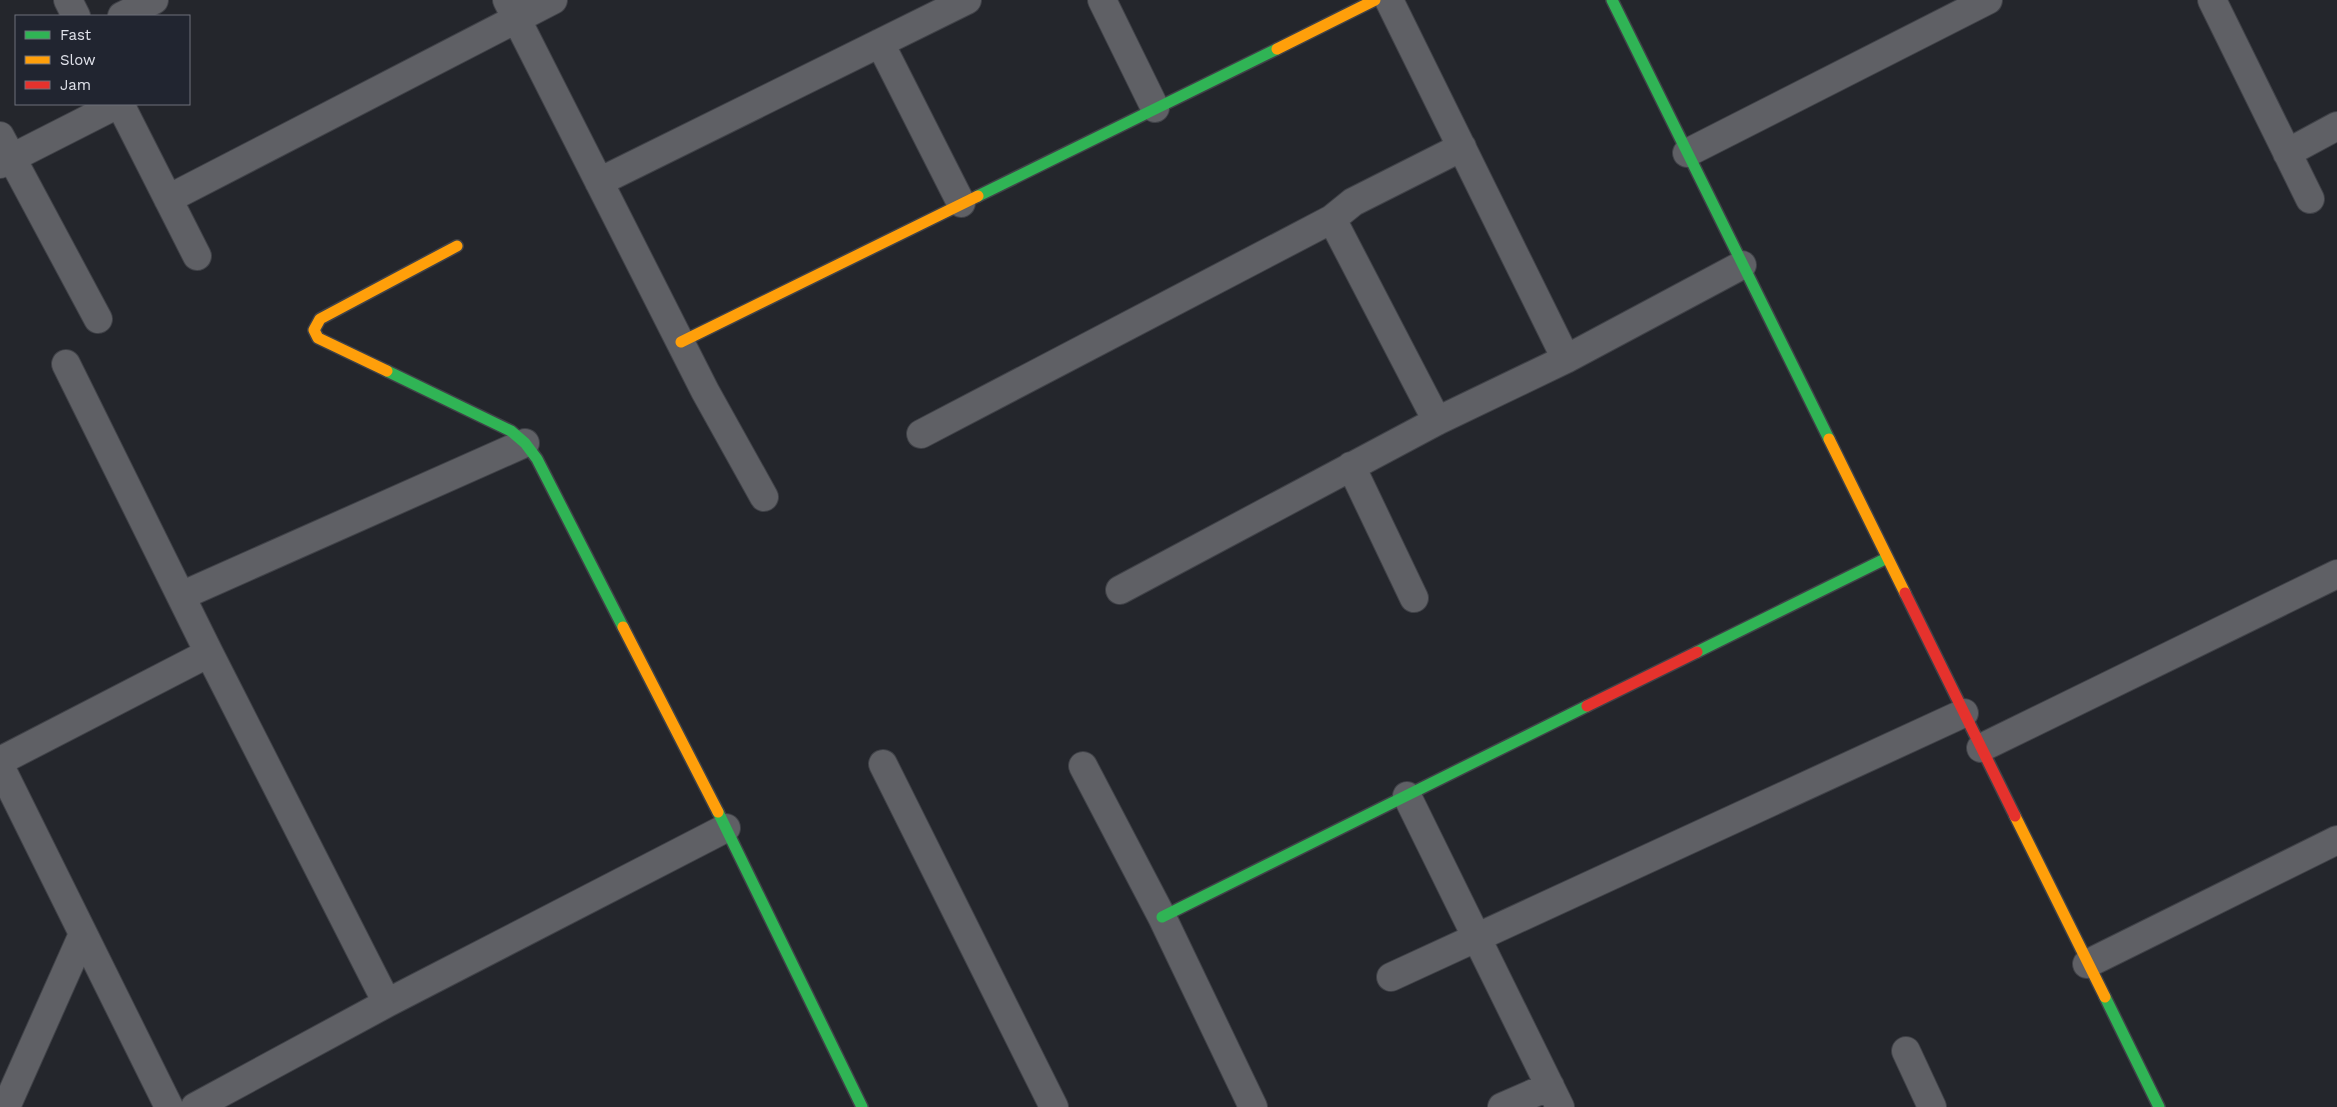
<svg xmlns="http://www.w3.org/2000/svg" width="2337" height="1107" font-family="'Work Sans',sans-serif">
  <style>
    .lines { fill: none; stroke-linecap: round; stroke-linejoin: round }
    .street-casing { stroke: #404248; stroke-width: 30 }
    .fast-casing { stroke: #404248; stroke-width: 14 }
    .slow-casing { stroke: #404248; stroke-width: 14 }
    .jam-casing { stroke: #404248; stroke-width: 14 }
    .street { stroke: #5f6065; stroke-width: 28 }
    .fast { stroke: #30b455; stroke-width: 11 }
    .slow { stroke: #ff9f0a; stroke-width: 11 }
    .jam { stroke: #e5322d; stroke-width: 11 }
  </style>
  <rect width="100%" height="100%" fill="#24262c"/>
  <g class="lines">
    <defs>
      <path id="street" d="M68,0l8,16
        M507,0l198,391 59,106
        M1102,0l53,108
        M1389,0l177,359
        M2212,0l98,199
        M122,16l32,-16
        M880,43l81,160
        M120,104l77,152
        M0,136l98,183
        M1687,153l301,-153
        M2287,153l50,-27
        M0,164l118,-60
        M599,182l368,-182
        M168,199l385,-199
        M1332,219l105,202
        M66,364l143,289 178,350
        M921,434l411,-215 21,-17 109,-55
        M1351,466l63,132
        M1120,590l317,-169 129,-62 176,-94
        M181,596l344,-153
        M1981,748l356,-174
        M0,761l209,-108
        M883,764l171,343
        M0,766l169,341
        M1083,766l79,151 91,190
        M1407,796l153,311
        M2087,964l250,-124
        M1391,977l573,-264
        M1906,1051l26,56
        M6,1107l77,-173
        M195,1107l192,-104 339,-175
        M1502,1107l48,-21"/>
      <path id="fast" d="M1612,0l217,439
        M978,196l299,-147
        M387,371l124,60 14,12 12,16 86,168
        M1697,652l190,-94
        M718,812l144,295
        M1162,917l425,-211
        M2105,997l54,110"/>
      <path id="slow" d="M1277,49l98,-49
        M681,342l297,-146
        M387,371l-69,-33 -4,-8 6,-11 137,-73
        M1829,439l76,154
        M623,627l95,185
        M2015,816l90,181"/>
      <path id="jam" d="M1905,593l110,223
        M1587,706l110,-54"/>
    </defs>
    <!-- street casing -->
    <use href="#street" class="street-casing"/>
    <!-- fast casing -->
    <use href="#fast" class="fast-casing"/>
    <!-- slow casing -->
    <use href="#slow" class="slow-casing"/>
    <!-- jam casing -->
    <use href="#jam" class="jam-casing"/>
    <!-- street -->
    <use href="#street" class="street"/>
    <!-- fast -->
    <use href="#fast" class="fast"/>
    <!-- slow -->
    <use href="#slow" class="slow"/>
    <!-- jam -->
    <use href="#jam" class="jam"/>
  </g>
  <!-- legend -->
  <rect x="15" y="15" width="175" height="90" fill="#212530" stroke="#6e717b"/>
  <rect x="25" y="31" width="25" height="8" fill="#30b455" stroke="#6e717b"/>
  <text x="60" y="40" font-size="15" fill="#e1e3eb">Fast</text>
  <rect x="25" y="56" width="25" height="8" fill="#ff9f0a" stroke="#6e717b"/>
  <text x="60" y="65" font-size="15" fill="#e1e3eb">Slow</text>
  <rect x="25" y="81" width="25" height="8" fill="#e5322d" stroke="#6e717b"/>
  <text x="60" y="90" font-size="15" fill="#e1e3eb">Jam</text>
</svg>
